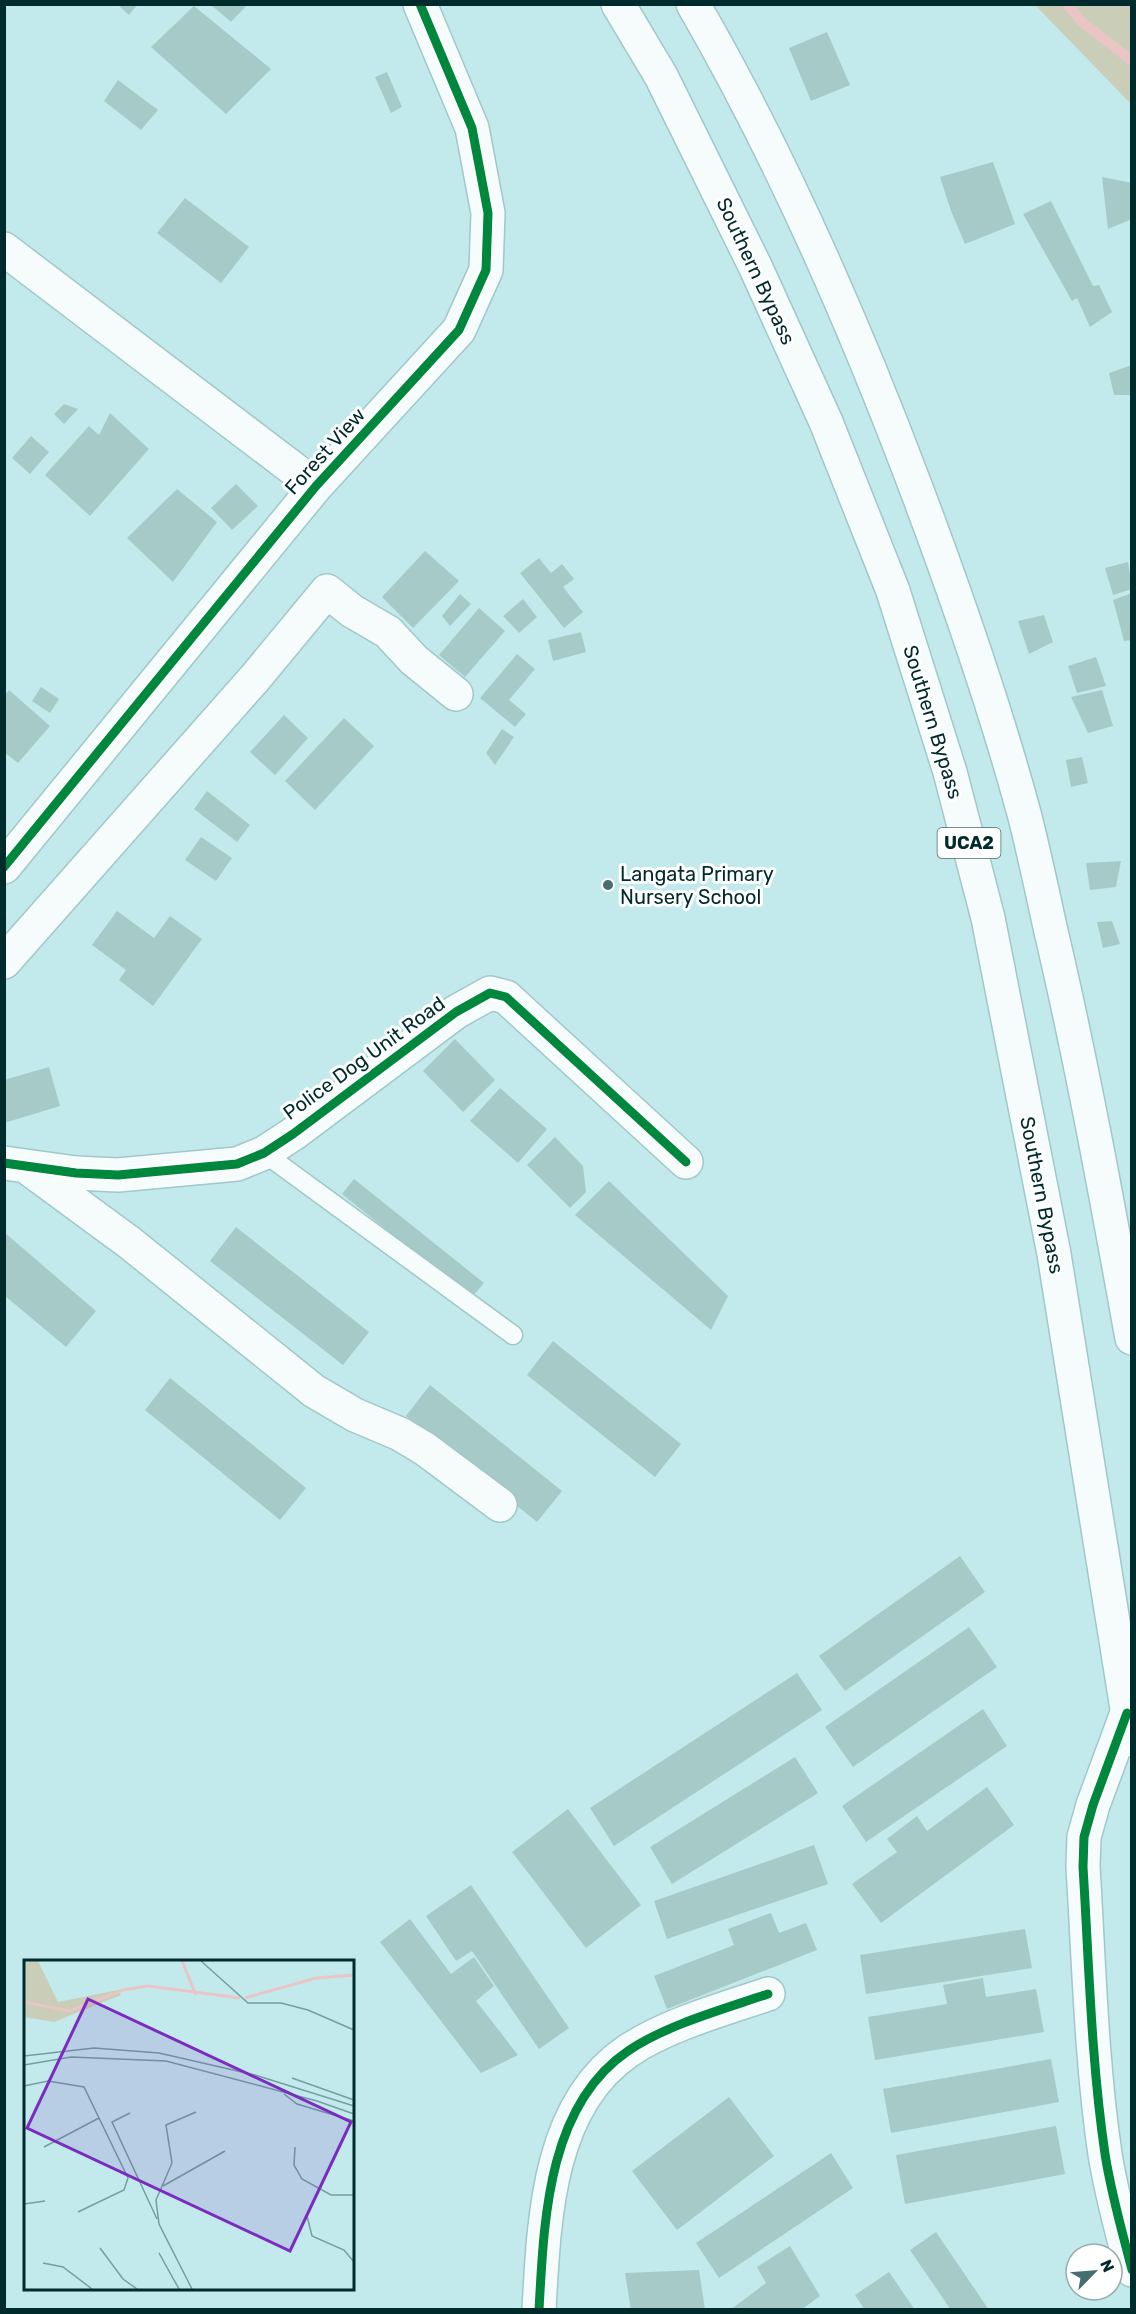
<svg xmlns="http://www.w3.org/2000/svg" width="1136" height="2314" font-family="Rubik,sans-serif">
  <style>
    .green { fill: #caceb8 }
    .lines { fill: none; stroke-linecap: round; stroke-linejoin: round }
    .stream { stroke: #e9c5c5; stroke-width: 10 }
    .building { fill: #a6cac7 }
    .lane-casing { stroke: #a2c7c8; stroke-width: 21 }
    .street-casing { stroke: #a2c7c8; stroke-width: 36 }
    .highway-casing { stroke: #a2c7c8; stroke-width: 36 }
    .lane { stroke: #f6fcfc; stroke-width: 18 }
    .street { stroke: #f6fcfc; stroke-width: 33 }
    .highway { stroke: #f6fcfc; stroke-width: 33 }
    .cycleway-casing { stroke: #fff; stroke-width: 13 }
    .cycleway { stroke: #00873e; stroke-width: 9 }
    .poi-dot { fill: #446e70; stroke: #fff; stroke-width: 2 }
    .labels { text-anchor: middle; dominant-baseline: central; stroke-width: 6; stroke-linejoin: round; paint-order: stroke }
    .shield { fill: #fff; stroke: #4c6b6c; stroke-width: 1.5 }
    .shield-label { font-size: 18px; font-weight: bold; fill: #002b2d }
    .street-label { font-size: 20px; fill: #002b2d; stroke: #fff }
    .poi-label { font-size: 20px; fill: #002b2d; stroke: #fff; text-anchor: start }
    .inset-river { fill: none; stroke: #e9c5c5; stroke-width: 3 }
    .inset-road { fill: none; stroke: #749ea0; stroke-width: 1.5 }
    .view { fill: #7b2cbf; fill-opacity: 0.15; stroke: #7b2cbf; stroke-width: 3 }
    .inset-edge { fill: none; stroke: #002b2d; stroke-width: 3 }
  </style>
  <rect width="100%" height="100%" fill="#c2eaec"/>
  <!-- green -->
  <path class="green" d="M1035,5h96v99z"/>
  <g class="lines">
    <!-- stream -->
    <path class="stream" d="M1067,4l14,17 51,40"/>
  </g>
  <!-- building -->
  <path class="building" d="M117,4h21l-9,11z
    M210,4h38l-17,18z
    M194,6l77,63 -45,45 -75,-67z
    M827,32l23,53 -39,16 -22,-53z
    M387,72l15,35 -11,6 -16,-36z
    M118,80l40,30 -17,20 -37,-29z
    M993,162l22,62 -50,20 -14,-33 -11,-34z
    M1102,177l30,6v36l-24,10z
    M185,198l64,49 -28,36 -64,-50z
    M1051,201l42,85 6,-1 13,27 -22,15 -13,-29 -5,3 -49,-87z
    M1132,365v30h-18l-5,-22z
    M64,404l14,5 -14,15 -10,-10z
    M110,413l39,36 -59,67 -45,-41 44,-49 10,9z
    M31,436l18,16 -19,22 -18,-16z
    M236,484l22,22 -26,24 -21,-22z
    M177,489l40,33 -44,60 -46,-44z
    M425,551l34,30 -46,47 -31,-31z
    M539,558l12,15 11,-9 12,15 -11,8 20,25 -19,16 -44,-55z
    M1128,562l4,27 -19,6 -8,-27z
    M1132,593v47l-8,1 -11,-41z
    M460,594l11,10 -21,22 -8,-10z
    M523,599l14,18 -18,16 -16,-17z
    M479,608l26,23 -40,46 -26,-22z
    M1044,615l9,27 -24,12 -11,-33z
    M581,632l5,20 -33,9 -5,-21z
    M517,654l18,15 -26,31 17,14 -11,13 -35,-29z
    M1096,657l10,29 -29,7 -9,-27z
    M41,687l18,12 -9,14 -18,-12z
    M9,690l41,36 -32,37 -14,-11v-56z
    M1102,690l11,36 -25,7 -17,-36z
    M284,715l24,23 -33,37 -25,-23z
    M344,718l30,28 -59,64 -30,-29z
    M502,729l12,8 -19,28 -9,-12z
    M1082,757l6,26 -17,4 -5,-27z
    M207,791l43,34 -13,17 -43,-33z
    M201,837l31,21 -16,23 -31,-21z
    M1121,861l-5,26 -26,3 -4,-27z
    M117,911l37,27 16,-22 32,23 -49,67 -34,-26 7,-10 -34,-25z
    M1112,921l8,23 -17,4 -6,-26z
    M455,1039l40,41 -32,32 -40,-41z
    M49,1067l11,39 -56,17v-43z
    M500,1088l47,41 -29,34 -48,-42z
    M555,1137l28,29 3,26 -16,16 -43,-43z
    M354,1179l130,104 -13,15 -129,-104z
    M609,1181l119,115 -17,34 -136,-115z
    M236,1227l133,105 -26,33 -133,-104z
    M4,1232l92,79 -30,36 -62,-52z
    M553,1341l128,103 -26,33 -128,-102z
    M170,1378l136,110 -26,32 -135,-110z
    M430,1385l132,106 -25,31 -131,-106z
    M960,1556l25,36 -140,99 -26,-35z
    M969,1627l28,40 -144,100 -28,-40z
    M797,1673l25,37 -208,136 -24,-38z
    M983,1709l24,37 -141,96 -24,-36z
    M795,1757l23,36 -146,91 -22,-37z
    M987,1787l27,38 -133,98 -29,-39 45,-32 -10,-13 30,-23 10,15z
    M568,1809l73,96 -55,43 -74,-96z
    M814,1845l14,39 -161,55 -13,-38z
    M471,1885l98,143 -30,21 -67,-98 -16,10 -30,-45z
    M771,1913l8,20 27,-10 11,27 -150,59 -13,-33 80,-31 -6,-16z
    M410,1919l41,55 23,-17 20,29 -18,15 42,54 -37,18 -101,-131z
    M1025,1929l7,39 -166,26 -6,-39z
    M983,1978l3,19 50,-8 8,43 -169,28 -7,-43 79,-13 -4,-19z
    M1051,2059l8,43 -168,31 -8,-44z
    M729,2097l45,59 -97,74 -45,-59z
    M1056,2126l9,48 -160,30 -9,-49z
    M831,2153l22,35 -134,90 -23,-35z
    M936,2232l53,78h-38l-41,-60z
    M790,2246l30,50 -19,14h-71l36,-27 -9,-16z
    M699,2270l6,40h-74l-6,-37z
    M889,2272l26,38h-50l-10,-15z"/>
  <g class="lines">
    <defs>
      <path id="lane" d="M264,1153l249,182"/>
      <path id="street" d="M4,249l312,237
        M4,867l312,-381 143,-156 27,-60 2,-57 -16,-85 -52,-124
        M4,962l251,-284 72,-87 25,20 36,21 26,28 42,34
        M4,1163l72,10 42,2 119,-11 27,-11 29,-19 163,-122 34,-19 16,4 180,165
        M28,1168l102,75 184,148 41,24 45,19 25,15 75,56
        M1127,1713l-34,92 -9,32 -1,30c6,96 8,192 22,287 6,39 17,77 27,116
        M539,2310c5,-89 8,-204 89,-259 38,-26 96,-42 140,-57"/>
      <path id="highway" d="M618,4l43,72 94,190 71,156 67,169 57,181 38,146 66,336 78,486
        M693,4c88,152 158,312 220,476 42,111 81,222 112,337 9,36 17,73 25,110 32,136 57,273 82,411"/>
    </defs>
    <!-- lane casing -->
    <use href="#lane" class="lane-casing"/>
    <!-- street casing -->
    <use href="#street" class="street-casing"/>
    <!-- highway casing -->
    <use href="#highway" class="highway-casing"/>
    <!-- lane -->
    <use href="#lane" class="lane"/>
    <!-- street -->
    <use href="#street" class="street"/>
    <!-- highway -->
    <use href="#highway" class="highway"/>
    <defs>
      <path id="cycleway" d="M4,867l312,-381 143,-156 27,-60 2,-57 -16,-85 -52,-124
        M4,1163l72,10 42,2 119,-11 27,-11 29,-19 163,-122 34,-19 16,4 180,165
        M1127,1713l-34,92 -9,32 -1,30c6,96 8,192 22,287 6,39 17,77 27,116
        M539,2310c5,-89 8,-204 89,-259 38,-26 96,-42 140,-57"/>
    </defs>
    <!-- cycleway casing -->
    <use href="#cycleway" class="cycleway-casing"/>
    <!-- cycleway -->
    <use href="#cycleway" class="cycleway"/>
  </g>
  <!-- markers -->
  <circle class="poi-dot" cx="608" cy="885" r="6"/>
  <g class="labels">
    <!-- shield labels -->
    <rect class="shield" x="937.5" y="828" width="63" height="30" rx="4.5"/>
    <g class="shield-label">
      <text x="969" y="843">UCA2</text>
    </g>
    <!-- street labels -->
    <g class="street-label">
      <text transform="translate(756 271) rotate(65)">Southern Bypass</text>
      <text transform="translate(325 451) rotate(-48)">Forest View</text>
      <text transform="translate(933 722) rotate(73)">Southern Bypass</text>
      <text transform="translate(364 1058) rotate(-36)">Police Dog Unit Road</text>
      <text transform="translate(1042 1195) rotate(79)">Southern Bypass</text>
    </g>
    <!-- poi labels -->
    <g class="poi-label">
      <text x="620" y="874">Langata Primary<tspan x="620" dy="23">Nursery School</tspan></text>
    </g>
  </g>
  <!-- overview -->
  <g transform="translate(24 1960)">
    <rect width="330" height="330" fill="#c2eaec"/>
    <path d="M0,1h14l20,41 60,-12 3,5 -67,27 -30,-5z" fill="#caceb8"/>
    <path class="inset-river" d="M158,1l14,34M221,38l71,-20 38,-3M0,42l46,9 53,-21 25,-4 92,12"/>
    <path class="inset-road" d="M177,1l47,42h33l27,7 46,20M0,96l70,-8 65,5 96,22 99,31M0,105l47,-8 95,4 151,40 37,13M268,118l62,22M0,126l24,-5 36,6 44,91 -4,12 -46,22M260,134l13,10 57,17M106,153l-18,9 45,97M20,187l55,-29M271,187l-1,18 8,14 29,16h23M139,226l62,-35M0,244l21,-3M283,256l5,20 32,14 10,12M76,288l23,31 14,10M135,293l20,36M19,303l20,4 29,22M168,329l-33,-65 -3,-24 16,-37 -6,-38 30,-13"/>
    <path class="view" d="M64,39l263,123 -61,129 -263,-123z"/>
    <rect width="330" height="330" class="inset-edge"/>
  </g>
  <!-- border -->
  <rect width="1136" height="2314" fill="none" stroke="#002b2d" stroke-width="12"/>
  <!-- north arrow -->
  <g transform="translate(1094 2272) rotate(65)"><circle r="28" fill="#ffffff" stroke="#99aaab" stroke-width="1.5"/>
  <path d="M0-4.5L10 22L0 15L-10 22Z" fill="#446e70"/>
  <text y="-9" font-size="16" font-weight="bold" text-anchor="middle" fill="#002b2d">N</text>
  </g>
</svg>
